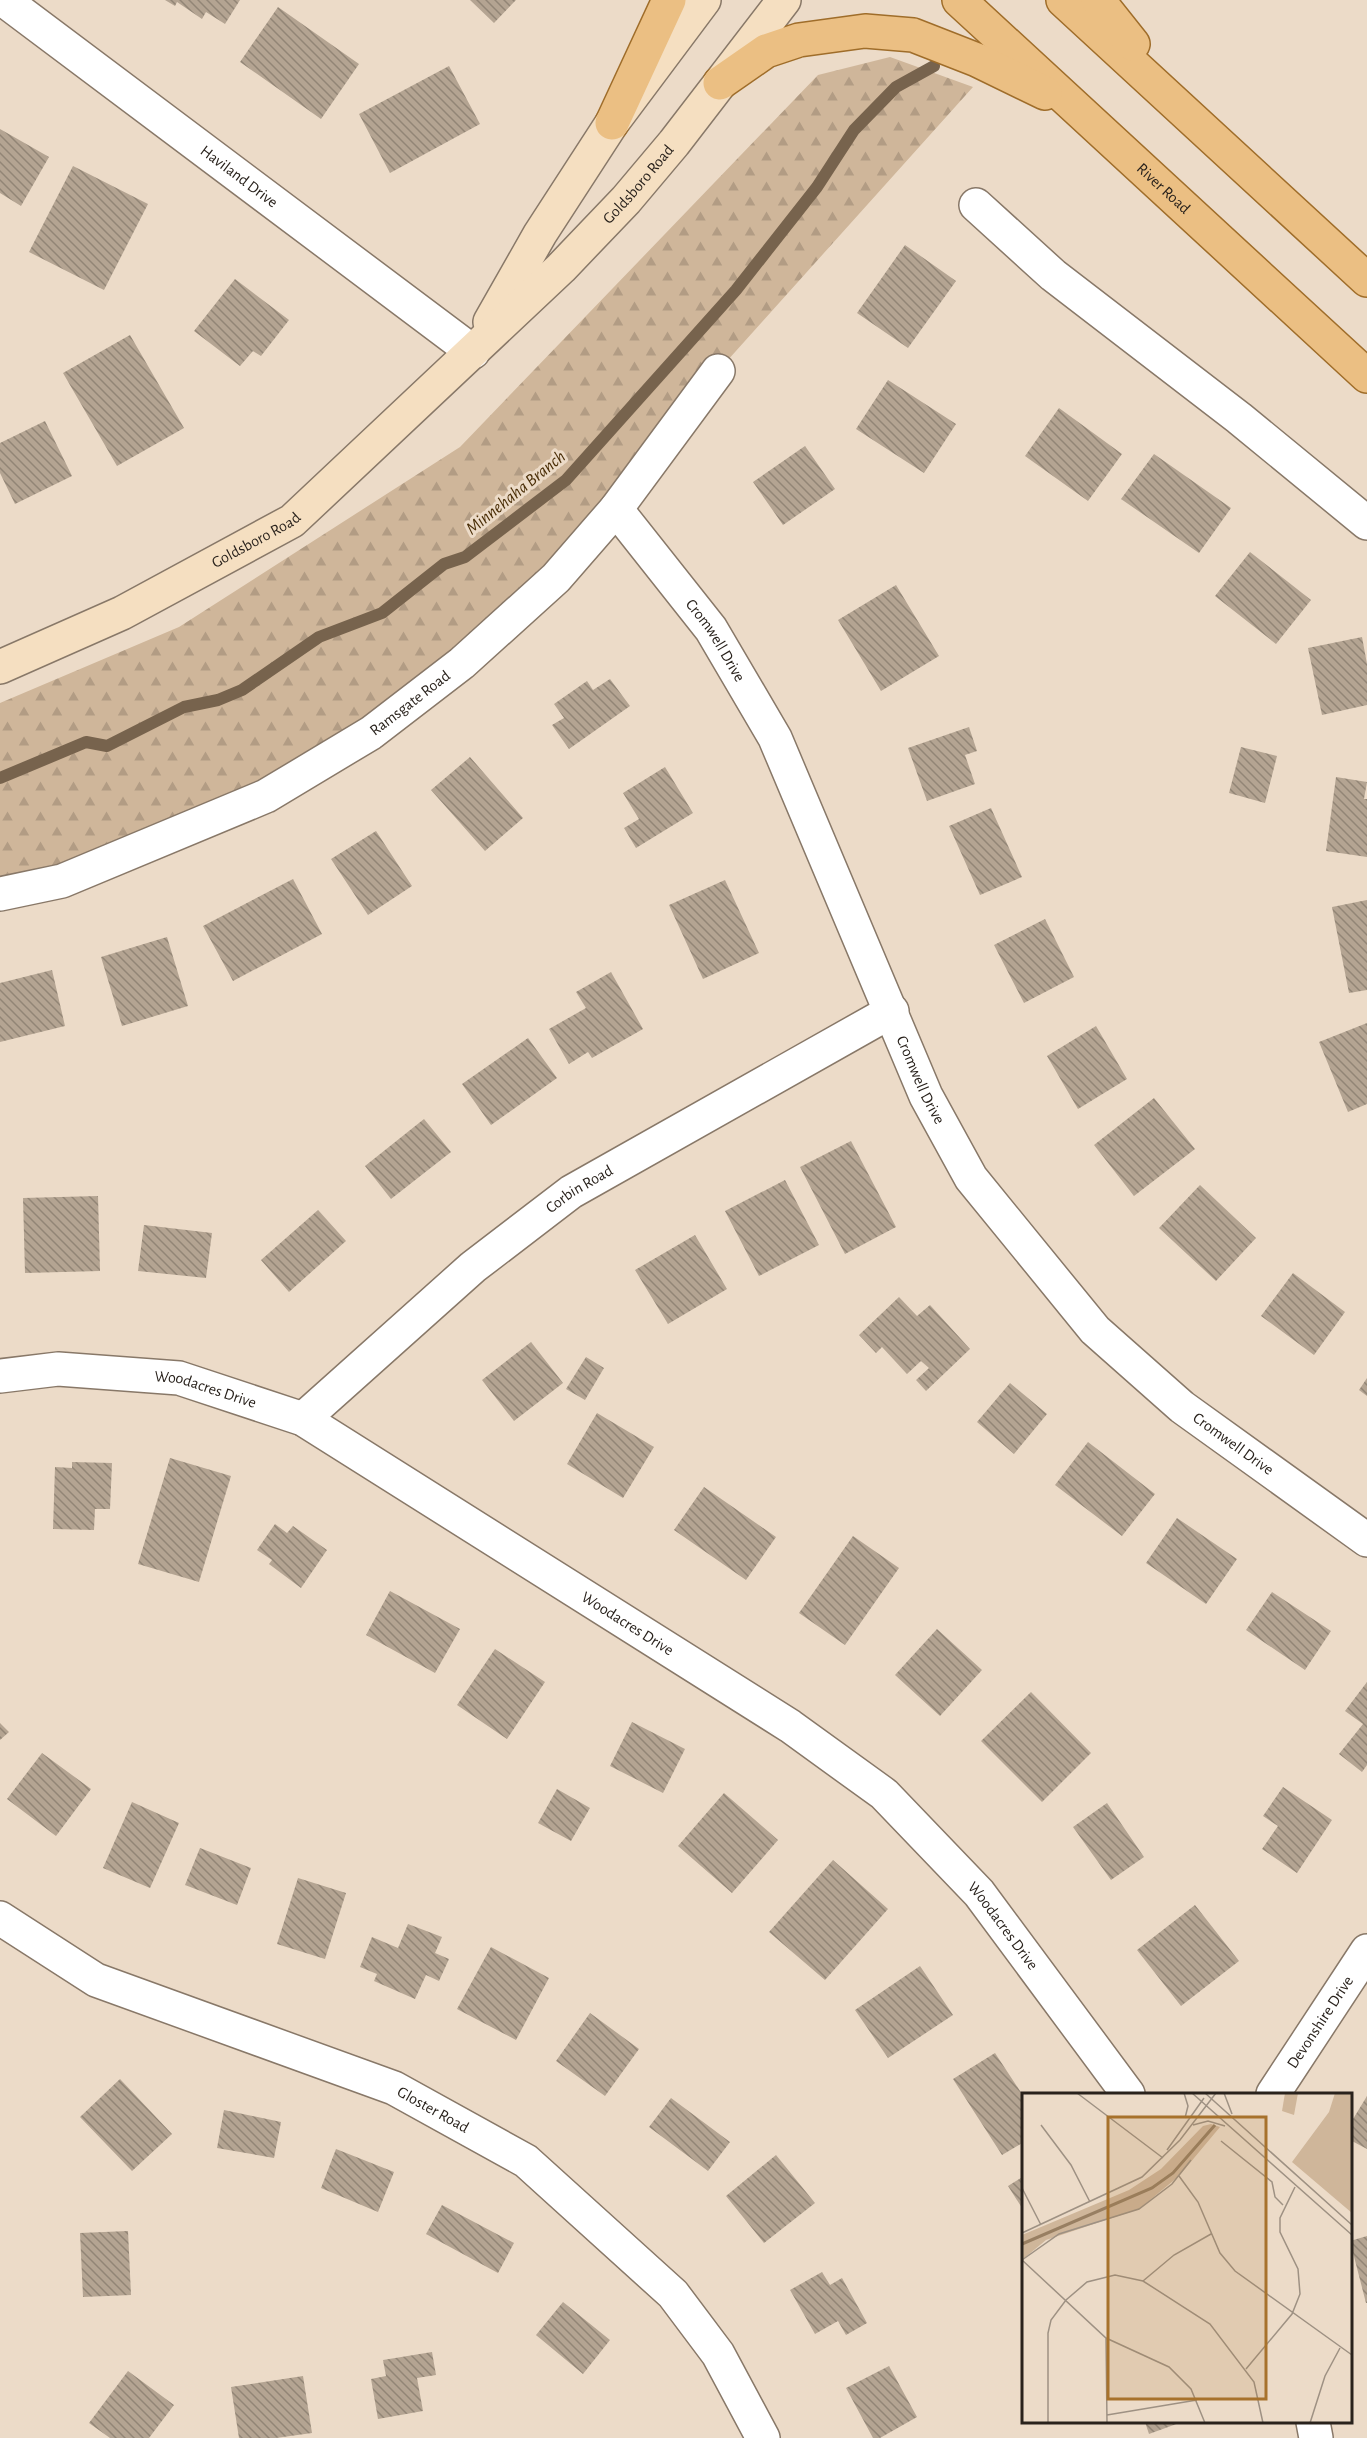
<svg xmlns="http://www.w3.org/2000/svg" width="1367" height="2438" font-family="'Alegreya Sans',sans-serif">
  <style>
    .forest { fill: url(#forest-firs) }
    .lines { fill: none; stroke-linecap: round; stroke-linejoin: round }
    .stream { stroke: #77634d; stroke-width: 12 }
    .building { fill: url(#building-back-hatch) }
    .street-casing { stroke: #887868; stroke-width: 36 }
    .secondary-casing { stroke: #887868; stroke-width: 36 }
    .primary-casing { stroke: #9f6d2a; stroke-width: 36 }
    .street { stroke: #fff; stroke-width: 33 }
    .secondary { stroke: #f5dfc1; stroke-width: 33 }
    .primary { stroke: #ebbf83; stroke-width: 33 }
    .labels { text-anchor: middle; dominant-baseline: central; stroke-width: 6; stroke-linejoin: round; paint-order: stroke }
    .street-label { font-size: 16px; fill: #29221c; stroke: #ecdbc8 }
    .water-label { font-size: 18px; font-style: italic; fill: #4a2e07; stroke: #ecdbc8 }
    .inset-river { fill: none; stroke: #987f62; stroke-width: 3 }
    .inset-road { fill: none; stroke: #9e9183; stroke-width: 1.5 }
    .view { fill: #a7722c; fill-opacity: 0.15; stroke: #a7722c; stroke-width: 3 }
    .inset-edge { fill: none; stroke: #29221c; stroke-width: 3 }
  </style>
  <defs>
    <pattern id="forest-firs" width="22" height="20" patternUnits="userSpaceOnUse" patternTransform="scale(1.5)"><rect width="22" height="20" fill="#cfb69a"/><path d="M5 1l3.5 6h-7zM16 11l3.5 6h-7z" fill="#b29c84"/></pattern>
    <pattern id="building-back-hatch" width="6" height="6" patternUnits="userSpaceOnUse" patternTransform="scale(1.5)"><rect width="6" height="6" fill="#b4a492"/><path d="M-1 5l2 2M0 0l6 6M5-1l2 2" fill="none" stroke="#928576"/></pattern>
  </defs>
  <rect width="100%" height="100%" fill="#ecdbc8"/>
  <!-- forest -->
  <path class="forest" d="M890,57l83,30 -255,284 -102,138 -245,224 -371,161v-191l179,-76 281,-180 358,-372z"/>
  <g class="lines">
    <!-- stream -->
    <path class="stream" d="M0,778l86,-36 21,4 77,-39 34,-7 24,-10 77,-53 63,-24 62,-49 21,-7 101,-77 170,-190 81,-103 37,-57 42,-43 38,-21"/>
  </g>
  <!-- building -->
  <path class="building" d="M165,0h75l-15,24 -19,-12 -4,7 -25,-17 -2,4z
    M470,0h46l-22,23z
    M278,7l81,57 -38,55 -81,-57z
    M449,66l31,58 -90,49 -31,-59z
    M0,129l49,28 -28,49 -21,-13z
    M73,166l75,38 -44,86 -75,-38z
    M905,245l51,36 -48,67 -51,-35z
    M235,279l54,41 -28,36 -8,-5 -13,15 -46,-35z
    M130,335l54,93 -67,38 -54,-93z
    M888,380l68,44 -32,49 -68,-44z
    M1059,408l63,46 -34,47 -63,-45z
    M45,421l27,55 -57,28 -15,-31v-30z
    M805,446l30,43 -52,36 -30,-43z
    M1154,454l77,54 -32,45 -78,-54z
    M1250,552l61,48 -35,44 -61,-48z
    M896,585l43,71 -58,35 -43,-71z
    M1362,637l5,27v41l-45,10 -14,-67z
    M610,679l20,27 -61,43 -17,-24 12,-7 -10,-14 33,-23 6,9z
    M969,727l8,24 -12,4 10,29 -48,17 -19,-53z
    M1241,747l36,9 -12,47 -36,-10z
    M470,757l53,61 -38,33 -54,-61z
    M665,767l28,46 -57,35 -12,-20 15,-9 -16,-26z
    M1336,777l31,5 -3,17h3v58l-41,-6z
    M991,808l31,69 -42,18 -31,-69z
    M376,831l36,55 -44,29 -37,-56z
    M293,879l29,55 -89,47 -30,-55z
    M725,880l34,73 -56,26 -34,-74z
    M1367,900v90l-18,3 -17,-86z
    M1045,919l29,58 -50,26 -30,-58z
    M167,937l21,69 -66,20 -21,-69z
    M52,970l13,56 -65,16v-59z
    M611,972l32,57 -51,29 -4,-6 -19,12 -20,-35 37,-21 -10,-16z
    M1367,1023v81l-19,8 -29,-70z
    M1096,1026l31,53 -49,30 -31,-53z
    M528,1038l29,40 -66,47 -29,-41z
    M1154,1098l41,51 -61,47 -40,-51z
    M424,1119l27,33 -60,47 -26,-33z
    M851,1141l45,86 -51,27 -45,-87z
    M785,1180l34,65 -60,31 -34,-65z
    M1200,1185l56,53 -40,43 -57,-53z
    M98,1196l2,75 -75,2 -2,-75z
    M318,1210l28,31 -57,51 -28,-32z
    M144,1225l68,8 -6,45 -68,-7z
    M695,1235l32,54 -59,35 -33,-54z
    M1293,1273l52,39 -31,43 -53,-39z
    M899,1297l18,19 13,-11 40,44 -44,42 -10,-11 13,-12 -8,-7 -14,13 -25,-27 -6,6 -17,-18z
    M531,1342l32,41 -49,38 -32,-41z
    M586,1357l18,11 -19,32 -19,-11z
    M1367,1378v18l-8,-6z
    M1010,1383l37,31 -33,40 -37,-32z
    M597,1413l57,34 -31,51 -56,-34z
    M1088,1442l67,52 -33,42 -67,-51z
    M170,1458l61,18 -32,106 -61,-18z
    M72,1462l40,1 -2,46h-15l-1,21 -41,-1 2,-62 17,1z
    M704,1487l72,50 -30,43 -72,-50z
    M1177,1518l60,41 -31,45 -60,-41z
    M275,1524l12,9 6,-7 34,24 -26,38 -32,-24 3,-4 -15,-10z
    M853,1536l46,32 -54,77 -46,-32z
    M390,1591l70,38 -25,44 -69,-38z
    M1272,1592l59,39 -26,39 -59,-40z
    M937,1629l45,41 -42,46 -45,-41z
    M495,1649l50,33 -38,57 -50,-34z
    M1367,1682v83l-5,7 -23,-18 24,-30 -18,-13z
    M1031,1692l60,61 -49,49 -61,-61z
    M632,1722l53,27 -22,44 -53,-27z
    M0,1723l9,9 -9,8z
    M42,1753l49,36 -35,47 -49,-37z
    M1283,1787l49,33 -35,53 -35,-24 16,-23 -15,-10z
    M557,1789l33,19 -19,33 -33,-18z
    M724,1793l54,47 -46,53 -54,-47z
    M132,1802l47,21 -29,65 -47,-20z
    M1107,1803l37,54 -33,23 -38,-53z
    M200,1848l51,20 -14,37 -52,-20z
    M833,1860l55,49 -63,71 -56,-48z
    M298,1878l48,15 -21,66 -48,-15z
    M1195,1905l44,56 -58,45 -44,-56z
    M408,1924l34,13 -7,16 14,6 -10,22 -13,-6 -11,24 -41,-18 3,-7 -17,-7 12,-30 26,11z
    M491,1947l58,31 -33,62 -59,-31z
    M920,1966l33,49 -65,43 -33,-48z
    M590,2013l49,36 -34,47 -49,-35z
    M995,2053l29,44v45l-22,13 -49,-76z
    M120,2079l52,55 -40,37 -52,-54z
    M1367,2096v53l-17,-9v-16z
    M671,2098l59,44 -22,29 -59,-44z
    M224,2110l57,12 -7,36 -57,-10z
    M336,2149l58,23 -16,40 -57,-24z
    M776,2155l39,48 -51,40 -38,-47z
    M1024,2176v35l-16,-25z
    M442,2205l72,38 -16,30 -72,-39z
    M128,2231l3,64 -48,2 -3,-64z
    M1367,2236v67h-1l-16,-62z
    M822,2272l8,13 12,-7 25,45 -21,12 -8,-14 -23,13 -25,-44z
    M563,2302l47,38 -27,34 -47,-39z
    M432,2352l4,23 -19,3 6,33 -45,8 -7,-40 15,-3 -3,-16z
    M889,2366l28,51 -37,21h-7l-27,-50z
    M128,2371l46,34 -25,33h-39l-21,-15z
    M303,2376l9,57 -36,5h-37l-8,-51z
    M1145,2422h37l-33,12z"/>
  <g class="lines">
    <defs>
      <g id="street">
        <path id="s1" d="M4,0l469,352"/>
        <path d="M976,205l77,70 186,143 128,105"/>
        <path id="s2" d="M616,509l95,120 64,109 151,358 45,82 124,152 87,77 185,133"/>
        <path id="s3" d="M0,894l62,-13 204,-85 105,-63 91,-70 94,-85 60,-69 102,-138"/>
        <path id="s4" d="M0,1376l58,-7 121,9 124,41 487,307 94,68 95,99 149,201"/>
        <path id="s5" d="M303,1419l170,-152 98,-75 321,-181"/>
        <path id="s6" d="M0,1918l96,62 298,108 132,73 147,133 45,60 45,84"/>
        <path id="s7" d="M1273,2094l94,-143"/>
        <path d="M1313,2422l3,16"/>
      </g>
      <g id="secondary">
        <path d="M490,322l50,-88 72,-111 92,-123"/>
        <path id="s8" d="M0,667l122,-54 170,-92 269,-253 65,-68 48,-57 110,-143"/>
      </g>
      <g id="primary">
        <path id="s9" d="M959,0l408,376"/>
        <path d="M1063,0l304,280"/>
        <path d="M1098,0l35,44"/>
        <path d="M720,83l46,-32 33,-11 66,-9 48,4 64,25 68,33"/>
        <path d="M612,123l57,-123"/>
      </g>
    </defs>
    <!-- street casing -->
    <use href="#street" class="street-casing"/>
    <!-- secondary casing -->
    <use href="#secondary" class="secondary-casing"/>
    <!-- primary casing -->
    <use href="#primary" class="primary-casing"/>
    <!-- street -->
    <use href="#street" class="street"/>
    <!-- secondary -->
    <use href="#secondary" class="secondary"/>
    <!-- primary -->
    <use href="#primary" class="primary"/>
  </g>
  <g class="labels">
    <!-- street labels -->
    <g class="street-label">
      <text stroke="none"><textPath href="#s1" startOffset="294">Haviland Drive</textPath></text>
      <text stroke="none"><textPath href="#s8" startOffset="810">Goldsboro Road</textPath></text>
      <text stroke="none"><textPath href="#s9" startOffset="278">River Road</textPath></text>
      <text stroke="none"><textPath href="#s8" startOffset="286">Goldsboro Road</textPath></text>
      <text stroke="none"><textPath href="#s2" startOffset="165">Cromwell Drive</textPath></text>
      <text stroke="none"><textPath href="#s3" startOffset="456">Ramsgate Road</textPath></text>
      <text stroke="none"><textPath href="#s2" startOffset="651">Cromwell Drive</textPath></text>
      <text stroke="none"><textPath href="#s5" startOffset="360">Corbin Road</textPath></text>
      <text stroke="none"><textPath href="#s4" startOffset="208">Woodacres Drive</textPath></text>
      <text stroke="none"><textPath href="#s2" startOffset="1137">Cromwell Drive</textPath></text>
      <text stroke="none"><textPath href="#s4" startOffset="694">Woodacres Drive</textPath></text>
      <text stroke="none"><textPath href="#s4" startOffset="1180">Woodacres Drive</textPath></text>
      <text stroke="none"><textPath href="#s7" startOffset="86">Devonshire Drive</textPath></text>
      <text stroke="none"><textPath href="#s6" startOffset="476">Gloster Road</textPath></text>
    </g>
    <!-- water labels -->
    <g class="water-label">
      <text transform="translate(516 493) rotate(-39)">Minnehaha Branch</text>
    </g>
  </g>
  <!-- overview -->
  <g transform="translate(1022 2093)">
    <rect width="330" height="330" fill="#ecdbc8"/>
    <path d="M313,0h17v120l-60,-51 37,-50z" fill="#cfb69a"/>
    <path d="M189,31l9,3 -41,49 -40,33 -93,31 -24,20v-25l107,-45 32,-21 42,-43z" fill="#cfb69a"/>
    <path d="M263,0h13l-4,22 -12,-4z" fill="#cfb69a"/>
    <path class="inset-river" d="M0,151l130,-56 21,-15 42,-48"/>
    <path class="inset-road" d="M55,0l86,65M162,0l4,13 -3,12M170,0l160,142M183,0l147,132M202,0l8,21M19,32l30,40 19,37M171,32l15,-4 17,5M199,48l51,41 3,15 8,8M145,57l37,-52M157,83l19,26 22,51 15,18 117,84M0,95l19,37M0,140l120,-56 38,-37 36,-47M0,167l84,78 63,29 22,22 14,34M0,167l37,-26 80,-25 33,-25 19,-24M121,188l31,-26 37,-21M84,245l1,85M224,276l46,-55 8,-20 -2,-25 -18,-37v-14l15,-31M85,322l90,-15M26,330v-90l3,-13 15,-20 21,-18 28,-7 28,6 67,43 44,58 9,41M288,330l15,-47 15,-28"/>
    <path class="view" d="M86,24h158v282h-158z"/>
    <rect width="330" height="330" class="inset-edge"/>
  </g>
</svg>
